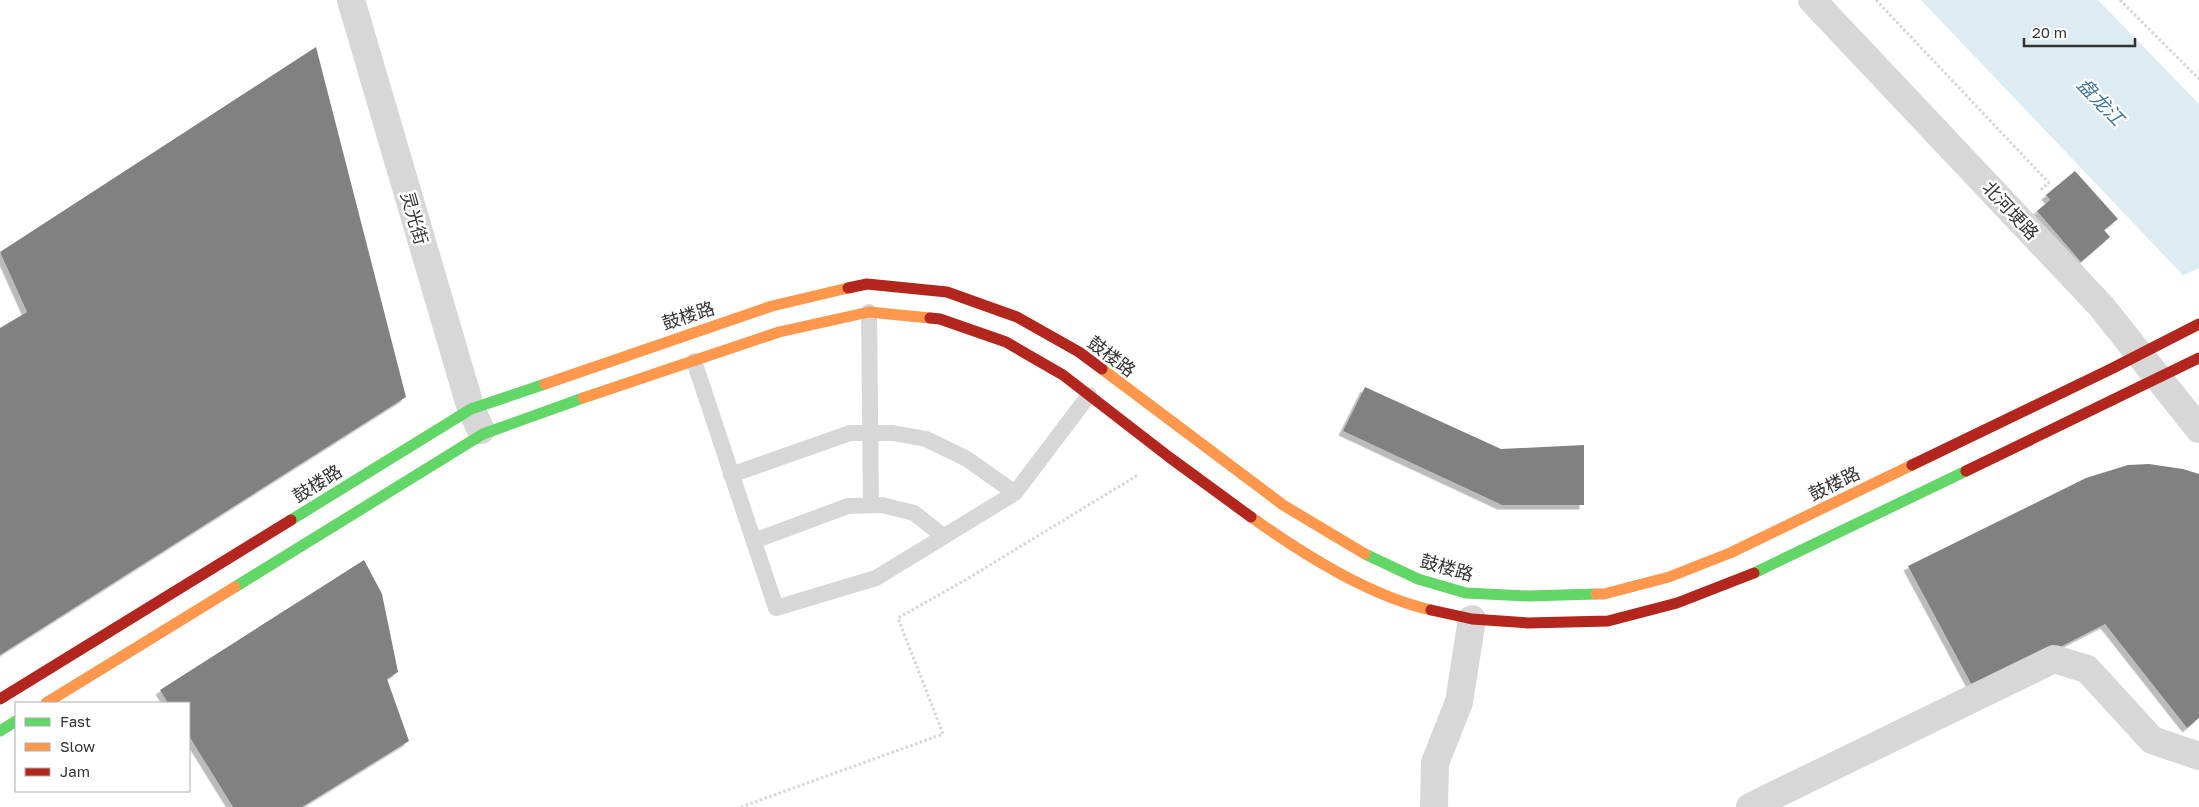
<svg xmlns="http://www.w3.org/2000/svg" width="2199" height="807" font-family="'Golos Text','Noto Sans SC',sans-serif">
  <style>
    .water { fill: #ddebf3 }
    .pier { fill: #fff }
    .building { fill: #818181; filter: url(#shadow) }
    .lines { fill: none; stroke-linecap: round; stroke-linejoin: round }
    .path { stroke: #d6d6d6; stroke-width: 3; stroke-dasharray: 2.5 2.5; stroke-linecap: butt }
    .lane { stroke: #d7d7d7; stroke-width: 16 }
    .street { stroke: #d7d7d7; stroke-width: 28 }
    .fast { stroke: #63d668; stroke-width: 11 }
    .slow { stroke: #ff974d; stroke-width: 11 }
    .jam { stroke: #b3261e; stroke-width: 11 }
    .labels { text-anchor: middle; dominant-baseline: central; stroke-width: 5; stroke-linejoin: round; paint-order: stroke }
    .street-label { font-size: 18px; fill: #333; stroke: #fff }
    .water-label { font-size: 19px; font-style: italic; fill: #3f7597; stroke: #fff }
  </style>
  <defs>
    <filter id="shadow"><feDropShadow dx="-4.5" dy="4.5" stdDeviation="0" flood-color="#0004"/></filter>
  </defs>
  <rect width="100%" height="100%" fill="#fff"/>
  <!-- water -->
  <path class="water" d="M1921,0h177l101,104v188z"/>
  <!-- pier -->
  <path class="pier" d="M2199,268v26l-18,-18z"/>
  <!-- building -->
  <path class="building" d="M316,47l90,350 -406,258v-327l27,-16 -27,-60z
    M2075,171l43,48 -14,11 6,7 -29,25 -44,-51 13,-11 -4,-5z
    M1365,387l136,62 83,-4v60h-82l-159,-74z
    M2149,464l34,5 16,5v244l-12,10 -82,-104 -130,67 -67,-125 178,-88 42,-13z
    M364,560l18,34 16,78 -11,7 22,62 -107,66h-69l-44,-71v-33h-21l-8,-13z"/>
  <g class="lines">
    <!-- path -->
    <path class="path" d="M1876,0l173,183 -10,8
      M2120,0l79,79
      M741,807l202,-73 -45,-116 69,-39 171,-104"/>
    <!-- lane -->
    <path class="lane" d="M869,312l2,193
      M694,361l82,247 100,-30 139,-85 74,-98
      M731,475l119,-42h43l33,6 41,20 48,34
      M754,541l94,-35 34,-1 32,8 29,23"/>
    <!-- street -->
    <path class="street" d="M351,0l120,409 10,21
      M1812,0l289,306 98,123
      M1434,807l1,-44 24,-61 13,-83
      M1750,807l304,-148 33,10 65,71 47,16"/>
    <!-- fast -->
    <path class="fast" d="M291,520l180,-111 74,-25
      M1365,554l53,25 48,14 62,3 68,-2
      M1754,573l212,-102
      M235,587l248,-153 100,-36
      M0,731l16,-10"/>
    <!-- slow -->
    <path class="slow" d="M1102,369l181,136 82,49
      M545,384l227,-78 76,-18
      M583,398l196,-66 90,-20 61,6
      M1251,517c52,37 118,79 180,93
      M1596,594h8l65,-17 61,-24 182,-88
      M46,703l189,-116"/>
    <!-- jam -->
    <path class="jam" d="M848,288l19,-4 80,8 70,25 62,35 23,17
      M930,318l10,1 66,23 57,33 106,82 82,60
      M1912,465l199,-96 88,-45
      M1966,471l233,-113
      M1431,610l41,9 56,4 80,-2 69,-18 77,-30
      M0,699l291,-179"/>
  </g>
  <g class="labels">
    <!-- street labels -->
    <g class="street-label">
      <text transform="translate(2011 210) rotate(47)">北河埂路</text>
      <text transform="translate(415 218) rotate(74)">灵光街</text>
      <text transform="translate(688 315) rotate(-18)">鼓楼路</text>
      <text transform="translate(1112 356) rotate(37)">鼓楼路</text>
      <text transform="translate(317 483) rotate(-32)">鼓楼路</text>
      <text transform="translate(1834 483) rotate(-26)">鼓楼路</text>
      <text transform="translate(1447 567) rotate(16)">鼓楼路</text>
    </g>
    <!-- water labels -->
    <g class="water-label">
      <text transform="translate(2101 101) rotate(46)">盘龙江</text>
    </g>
  </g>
  <!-- legend -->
  <rect x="15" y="702" width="175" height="90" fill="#ffffff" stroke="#adadad"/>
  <rect x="25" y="718" width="25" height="8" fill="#63d668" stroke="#adadad"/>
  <text x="60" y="727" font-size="15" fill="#333333">Fast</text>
  <rect x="25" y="743" width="25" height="8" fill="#ff974d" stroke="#adadad"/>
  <text x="60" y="752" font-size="15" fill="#333333">Slow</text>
  <rect x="25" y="768" width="25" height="8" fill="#b3261e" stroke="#adadad"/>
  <text x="60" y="777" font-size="15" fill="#333333">Jam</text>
  <!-- scale -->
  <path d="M2024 38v8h111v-8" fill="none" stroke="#333333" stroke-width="2.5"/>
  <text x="2032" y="38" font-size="15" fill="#333333" stroke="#ffffff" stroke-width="4" paint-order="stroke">20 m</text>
</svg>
